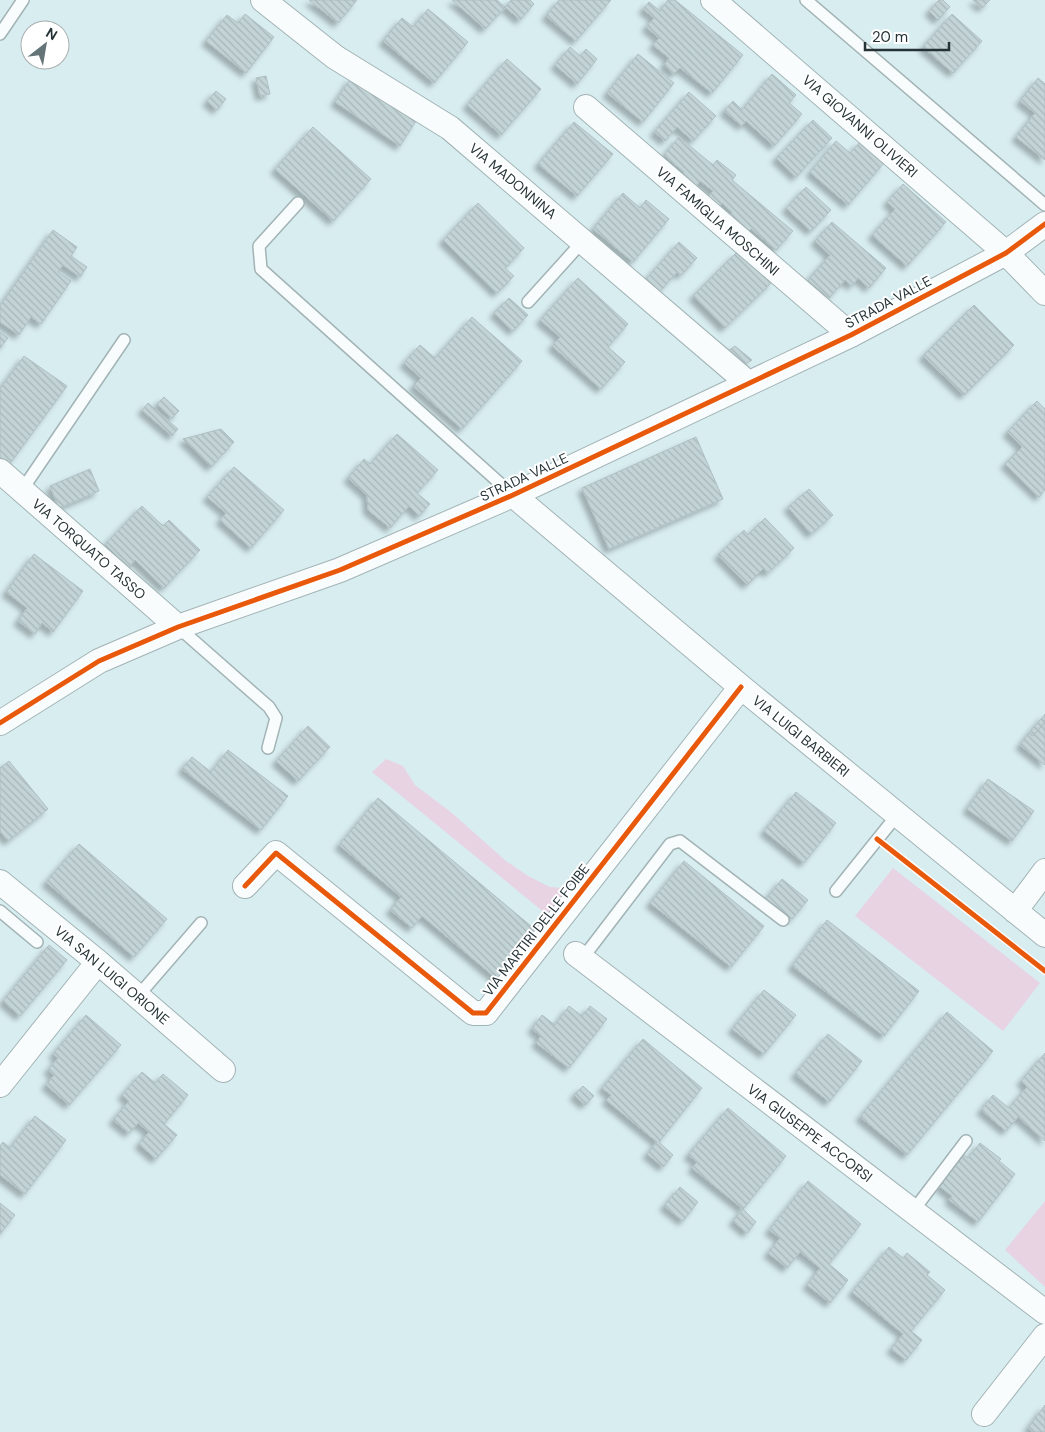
<svg xmlns="http://www.w3.org/2000/svg" width="1045" height="1432" font-family="'DM Sans',sans-serif">
  <style>
    .green { fill: #e8d3e3 }
    .building { fill: url(#building-back-hatch); stroke: #afbfc2; filter: url(#shadow) }
    .lines { fill: none; stroke-linecap: round; stroke-linejoin: round }
    .lane-casing { stroke: #a2b3b5; stroke-width: 14 }
    .street-casing { stroke: #a2b3b5; stroke-width: 26 }
    .lane { stroke: #f9fcfd; stroke-width: 11 }
    .street { stroke: #f9fcfd; stroke-width: 24 }
    .cycleway-casing { stroke: #fff; stroke-width: 8 }
    .cycleway { stroke: #e8590c; stroke-width: 5 }
    .labels { text-anchor: middle; dominant-baseline: central; stroke-width: 4; stroke-linejoin: round; paint-order: stroke }
    .street-label { font-size: 14px; fill: #253336; stroke: #fff }
  </style>
  <defs>
    <pattern id="building-back-hatch" width="6" height="6" patternUnits="userSpaceOnUse" patternTransform="scale(1.25)"><rect width="6" height="6" fill="#c3d4d7"/><path d="M-1 5l2 2M0 0l6 6M5-1l2 2" fill="none" stroke="#a7b6b9"/></pattern>
    <filter id="shadow"><feDropShadow dx="-4.5" dy="4.5" stdDeviation="2.5" flood-color="#0004"/></filter>
  </defs>
  <rect width="100%" height="100%" fill="#d8edf0"/>
  <!-- green -->
  <path class="green" d="M386,759l17,7 12,19 37,28 54,48 22,15 22,11 25,2 -24,29 -179,-146z
    M893,868l147,115 -37,48 -148,-115z
    M1045,1201v86l-40,-37z"/>
  <!-- building -->
  <path class="building" d="M309,0h48l-19,23z
    M452,0h45l8,7 -20,22z
    M511,0h19l4,4 -14,16 -15,-13z
    M559,0h52l-35,41 -30,-25z
    M668,0h7l68,55 -31,38 -32,-25 -6,6 -10,-9 5,-7 -16,-13 6,-7 -13,-11 8,-9 -11,-9 6,-7 11,9z
    M939,0h4l7,7 -12,13 -9,-9z
    M973,0h17l-8,8z
    M428,9l40,33 -34,41 -51,-42 19,-23 11,9z
    M245,14l29,23 -28,36 -40,-32 21,-26 11,8z
    M952,14l30,27 -29,32 -30,-26z
    M570,47l10,9 6,-7 11,10 -20,25 -22,-19z
    M638,54l36,29 -31,39 -36,-29z
    M507,59l34,30 -40,46 -34,-30z
    M772,74l24,21 -7,8 13,11 -28,32 -28,-25 -4,5 -18,-15 9,-10 9,9z
    M266,76l4,18 -10,2 -4,-18z
    M351,78l65,43 -16,25 -65,-44z
    M1038,78l7,6v76l-29,-23 19,-24 -15,-12z
    M216,91l10,8 -9,11 -10,-9z
    M689,92l27,24 -23,25 -16,-14 -12,14 -11,-9z
    M813,120l19,18 -36,39 -20,-19z
    M574,122l39,32 -36,42 -39,-32z
    M313,127l58,52 -38,42 -58,-52z
    M679,137l34,28 4,-5 19,15 -4,5 61,51 -17,19 -25,-21 -6,6 -19,-16 6,-7 -10,-9 -3,5 -12,-10 6,-7 -13,-10 -6,8 -14,-12 4,-5 -20,-17z
    M836,141l14,12 10,-11 24,21 -36,42 -38,-33z
    M903,184l43,38 -39,44 -35,-31 23,-26 -8,-7z
    M806,187l25,23 -20,21 -25,-23z
    M623,193l17,15 6,-8 23,19 -36,43 -40,-33z
    M478,203l46,45 -19,20 9,8 -17,17 -54,-53z
    M832,222l54,46 -17,20 -11,-10 -6,8 -7,-6 -16,18 -21,-18 22,-25 -15,-14z
    M53,230l24,17 -6,9 16,11 -7,10 -17,-12 -5,7 13,9 -30,43 -10,-7 -12,18 -19,-13v-16z
    M679,242l18,16 -16,17 -4,-3 -22,25 -14,-12z
    M736,253l37,28 -48,47 -32,-32z
    M578,278l50,46 -20,23 17,15 -24,27 -49,-43 8,-9 -20,-17z
    M509,298l19,17 -15,16 -19,-18z
    M974,305l40,40 -50,50 -41,-39z
    M472,317l50,44 -60,68 -49,-43 8,-8 -17,-15 16,-18 15,13z
    M0,332l8,6 -8,10z
    M735,346l17,14 -8,5 -16,-14z
    M24,356l43,30 -58,79 -9,-7v-69z
    M164,397l15,14 -7,7 -15,-14z
    M1037,401l8,8v81l-6,7 -34,-33 17,-17 -15,-15z
    M148,403l30,26 -6,7 -30,-26z
    M221,429l13,13 -23,25 -28,-28z
    M397,434l41,36 -21,23 13,11 -11,12 -10,-10 -19,22 -22,-18 -1,-15 -19,-17 16,-19 6,5z
    M696,437l27,62 -114,50 -27,-61z
    M234,467l50,43 -33,38 -31,-28 6,-7 -19,-16z
    M90,469l9,22 -40,17 -9,-22z
    M809,489l24,26 -22,19 -23,-27z
    M142,506l21,20 6,-6 31,30 -36,38 -29,-28 -6,7 -24,-23z
    M765,518l29,30 -26,25 -5,-4 -16,16 -29,-30 26,-25 4,5z
    M34,554l49,37 -30,41 -11,-9 -7,11 -17,-13 9,-13 -21,-16z
    M1045,714v8l-12,14 -4,-3z
    M1045,722v43l-25,-20 9,-12 4,3z
    M308,726l22,21 -32,34 -22,-20z
    M228,750l60,46 -27,34 -79,-61 10,-12 19,15z
    M9,761l39,48 -40,32 -8,-10v-63z
    M988,779l46,32 -22,30 -45,-32z
    M796,792l40,31 -32,40 -40,-32z
    M378,798l160,134 -40,48 -76,-64 -10,12 -22,-18 11,-13 -62,-52z
    M79,844l88,75 -33,38 -88,-75z
    M684,861l80,65 -33,41 -81,-64z
    M782,879l26,21 -16,19 -26,-20z
    M827,920l92,71 -35,45 -92,-70z
    M49,945l18,15 -47,56 -17,-15z
    M764,990l32,25 -32,39 -32,-25z
    M569,1006l13,10 8,-10 17,13 -38,49 -33,-25 5,-7 -9,-7 10,-14 13,10z
    M947,1012l46,39 -86,104 -47,-38z
    M86,1015l35,30 -52,60 -23,-20 8,-10 -6,-5 10,-12 -5,-4z
    M828,1034l34,27 -33,41 -34,-28z
    M643,1039l59,49 -43,54 14,13 -10,12 -16,-13 10,-12 -51,-42 5,-5 -9,-7z
    M1045,1053v88l-27,-24 -12,14 -25,-21 12,-15 16,13 18,-21 -6,-6z
    M142,1072l13,11 8,-9 25,21 -24,29 13,11 -21,24 -17,-15 10,-12 -11,-9 -9,10 -16,-13 16,-19 -7,-6z
    M583,1086l11,10 -9,9 -11,-10z
    M728,1108l58,48 -43,53 -51,-41 5,-6 -9,-7z
    M35,1116l31,24 -41,54 -25,-19v-29l3,-4 7,6z
    M980,1143l21,16 -2,2 16,13 -37,48 -29,-22 3,-4 -13,-10 25,-31 4,3z
    M808,1181l53,43 -32,40 19,16 -18,23 -23,-18 13,-17 -20,-16 -13,16 -19,-15 12,-15 -11,-8z
    M680,1187l18,15 -15,19 -19,-15z
    M0,1203l15,12 -15,19z
    M743,1209l13,13 -9,11 -14,-12z
    M889,1247l14,11 4,-5 23,19 -3,3 18,15 -34,41 11,9 -16,20 -15,-11 12,-15 -51,-42z
    M1045,1405v27h-12l-5,-4z"/>
  <g class="lines">
    <defs>
      <path id="lane" d="M806,0l239,205
        M0,34l23,-34
        M298,203l-39,43 2,23 252,226
        M528,302l55,-61
        M22,490l102,-150
        M178,627l91,80 7,11 -8,30
        M836,891l61,-76
        M0,911l37,31
        M582,959l88,-115 10,-3 103,79
        M138,996l63,-73
        M913,1211l53,-70"/>
      <path id="street" d="M263,0l72,57 115,71 298,255
        M713,0l293,253 39,40
        M586,107l265,228
        M0,471l178,156
        M513,495l228,192 304,248
        M0,723l99,-62 79,-34 162,-57 173,-75 338,-160 155,-82 39,-29
        M0,882l98,80 125,108
        M245,886l31,-33 197,160h13l255,-326
        M1015,911l30,-40
        M576,954l469,358
        M0,1085l98,-123
        M984,1414l61,-78"/>
    </defs>
    <!-- lane casing -->
    <use href="#lane" class="lane-casing"/>
    <!-- street casing -->
    <use href="#street" class="street-casing"/>
    <!-- lane -->
    <use href="#lane" class="lane"/>
    <!-- street -->
    <use href="#street" class="street"/>
    <defs>
      <path id="cycleway" d="M0,723l99,-62 79,-34 162,-57 173,-75 338,-160 155,-82 39,-29
        M877,839l168,132
        M245,886l31,-33 197,160h13l255,-326"/>
    </defs>
    <!-- cycleway casing -->
    <use href="#cycleway" class="cycleway-casing"/>
    <!-- cycleway -->
    <use href="#cycleway" class="cycleway"/>
  </g>
  <g class="labels">
    <!-- street labels -->
    <g class="street-label">
      <text transform="translate(860 126) rotate(41)">VIA GIOVANNI OLIVIERI</text>
      <text transform="translate(513 181) rotate(40)">VIA MADONNINA</text>
      <text transform="translate(718 221) rotate(41)">VIA FAMIGLIA MOSCHINI</text>
      <text transform="translate(888 302) rotate(-28)">STRADA VALLE</text>
      <text transform="translate(524 477) rotate(-25)">STRADA VALLE</text>
      <text transform="translate(89 549) rotate(41)">VIA TORQUATO TASSO</text>
      <text transform="translate(801 736) rotate(39)">VIA LUIGI BARBIERI</text>
      <text transform="translate(536 930) rotate(-52)">VIA MARTIRI DELLE FOIBE</text>
      <text transform="translate(112 975) rotate(40)">VIA SAN LUIGI ORIONE</text>
      <text transform="translate(810 1133) rotate(37)">VIA GIUSEPPE ACCORSI</text>
    </g>
  </g>
  <!-- north arrow -->
  <g transform="translate(45 45) rotate(31)"><circle r="24" fill="#ffffff" stroke="#a8adaf"/>
  <path d="M0-4L9 19L0 12L-9 19Z" fill="#647477"/>
  <text y="-8" font-size="14" font-weight="bold" text-anchor="middle" fill="#253336">N</text>
  </g>
  <!-- scale -->
  <path d="M865 42v8h84v-8" fill="none" stroke="#253336" stroke-width="2.5"/>
  <text x="872" y="42" font-size="15" fill="#253336" stroke="#ffffff" stroke-width="4" paint-order="stroke">20 m</text>
</svg>
